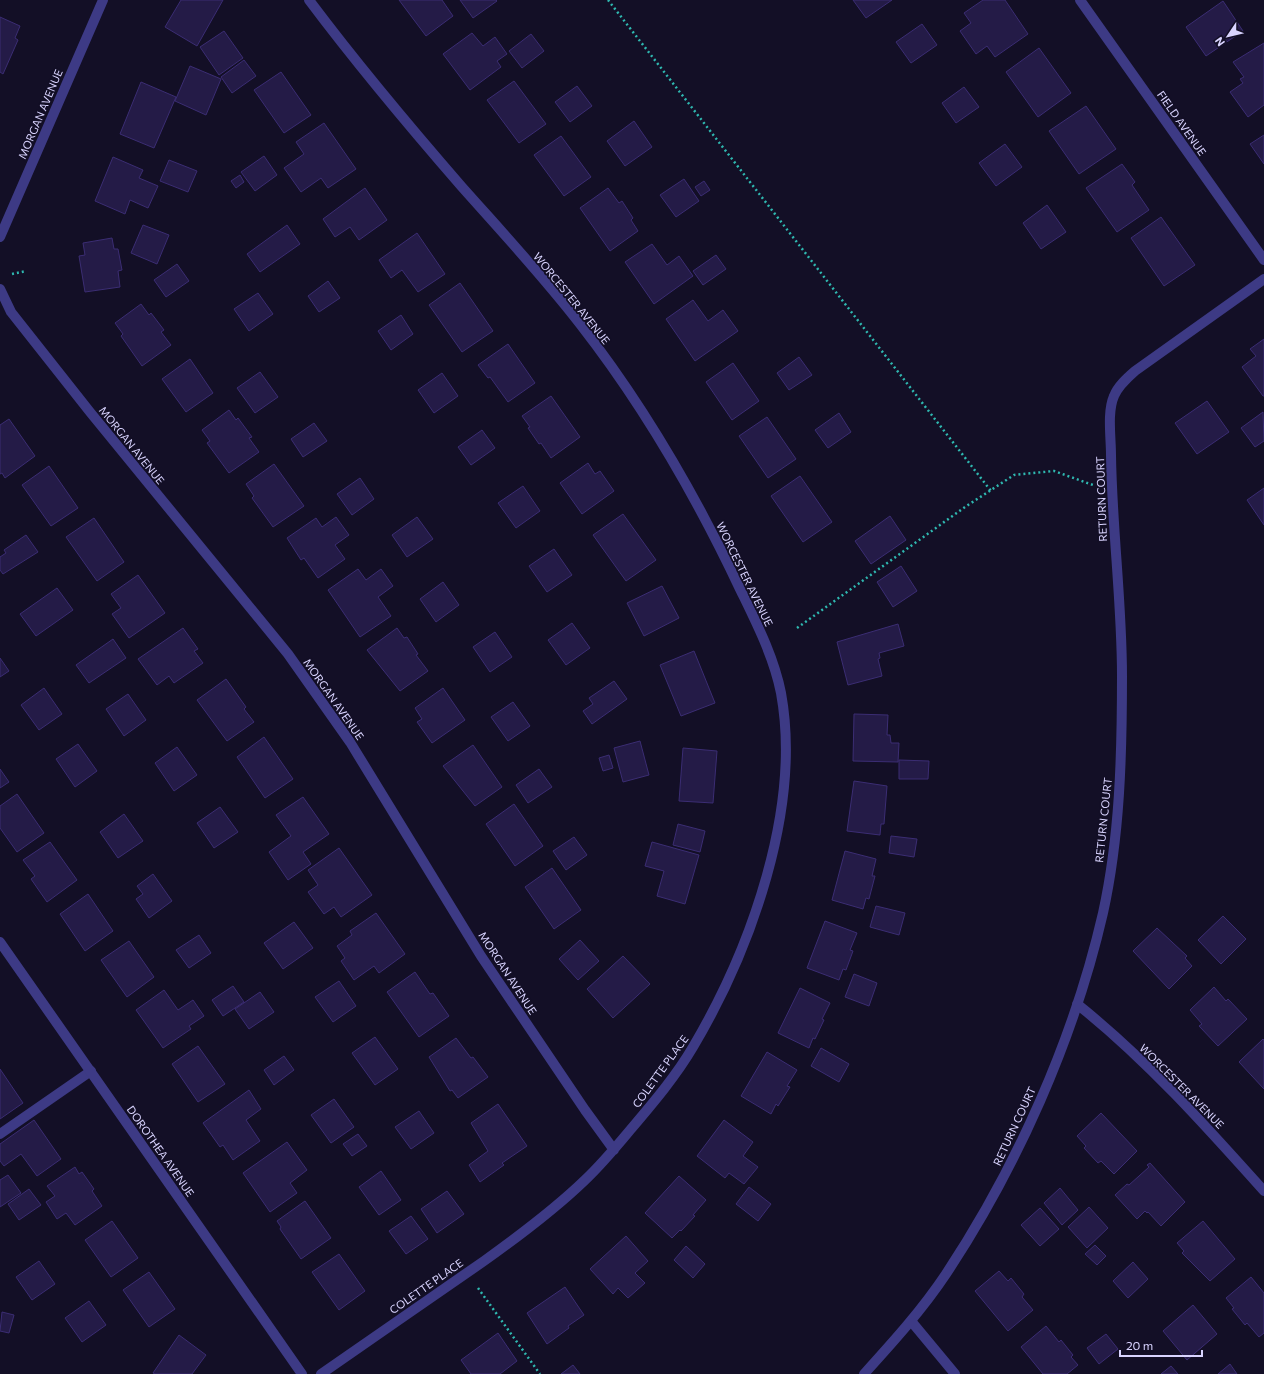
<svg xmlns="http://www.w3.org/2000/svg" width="1264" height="1374" font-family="Commissioner,sans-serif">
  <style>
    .building { fill: #241b47; stroke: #3b2d73 }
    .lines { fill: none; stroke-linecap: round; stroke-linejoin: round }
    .path { stroke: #2fb8b0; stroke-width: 2.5; stroke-dasharray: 2 3; stroke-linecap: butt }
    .service { stroke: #3d3a85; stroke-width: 10 }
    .minor { stroke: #3d3a85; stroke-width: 10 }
    .labels { text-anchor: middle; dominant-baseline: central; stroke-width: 3.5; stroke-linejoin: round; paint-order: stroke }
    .street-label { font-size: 11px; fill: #d9d4ff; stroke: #130f26 }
  </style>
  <rect width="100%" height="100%" fill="#130f26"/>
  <!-- building -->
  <path class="building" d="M181,0h42l-26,46 -32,-19z
    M399,0h43l11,16 -27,20z
    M460,0h36l1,1 -24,17z
    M853,0h39l-26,18z
    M983,0h22l23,34 -33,23 -8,-11 -11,8 -16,-23 11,-8 -7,-10z
    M1223,1l20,30 -37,25 -20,-29z
    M0,17l20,9 -5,12 3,2 -15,34 -3,-2z
    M922,24l15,21 -26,18 -15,-21z
    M224,31l19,27 -24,17 -19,-28z
    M472,33l11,13 12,-9 12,17 -10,7 4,6 -31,23 -27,-36z
    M531,34l13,17 -22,17 -13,-17z
    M1264,43v62l-16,12 -18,-25 13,-9 -3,-4 4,-2 -11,-15z
    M1039,48l32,45 -33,24 -32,-45z
    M244,60l12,16 -24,17 -11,-16z
    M190,66l31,13 -15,36 -31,-14z
    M281,72l30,43 -27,18 -30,-43z
    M514,81l32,43 -27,19 -32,-43z
    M141,82l35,15 -22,51 -34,-14z
    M577,86l15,20 -22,16 -15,-20z
    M964,87l15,20 -23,16 -14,-20z
    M1086,106l30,43 -37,25 -30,-43z
    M634,121l18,26 -27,19 -18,-25z
    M324,123l32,46 -28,19 -7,-10 -20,14 -17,-24 20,-14 -8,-12z
    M1264,135v29l-14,-20z
    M561,136l30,41 -27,19 -30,-41z
    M1005,144l17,23 -26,19 -17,-23z
    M264,156l13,19 -22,16 -14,-19z
    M113,157l30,13 -4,8 19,8 -10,22 -18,-8 -5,14 -30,-13z
    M169,160l28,11 -9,21 -28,-11z
    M1122,164l13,18 -3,3 17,25 -32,22 -31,-44z
    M240,175l4,7 -8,6 -5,-7z
    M684,179l15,22 -23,16 -16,-22z
    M704,181l6,9 -9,6 -6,-9z
    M365,188l22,32 -28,20 -9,-13 -15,10 -12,-18z
    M608,188l11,15 3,-2 11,17 -2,2 7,11 -28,20 -30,-43z
    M1047,205l19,27 -25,17 -18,-26z
    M1161,217l34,48 -31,21 -33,-48z
    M143,225l26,10 -12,29 -26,-11z
    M287,225l13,19 -40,28 -13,-18z
    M417,233l28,41 -27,18 -16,-22 -11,8 -12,-18z
    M112,238l2,11h4l4,21 -4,1 2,16 -35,5 -6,-36 6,-1 -2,-12z
    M652,244l15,21 12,-9 14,20 -39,28 -29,-42z
    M716,255l10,14 -23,16 -10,-14z
    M177,264l12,17 -23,16 -12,-17z
    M328,281l12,17 -21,14 -11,-16z
    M460,283l33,48 -31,21 -33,-47z
    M258,293l15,21 -24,17 -15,-22z
    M693,300l15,21 15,-11 15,21 -43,30 -29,-42z
    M141,304l8,11 2,-2 13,17 -3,2 10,13 -29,21 -21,-30 2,-2 -8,-11z
    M401,315l12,19 -22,16 -13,-19z
    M1264,339v57h-1l-21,-29 14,-11 -6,-7z
    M508,344l27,39 -27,19 -18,-25 -2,1 -10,-13z
    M799,357l13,18 -23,15 -12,-17z
    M190,359l23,34 -27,19 -24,-33z
    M733,363l26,38 -27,19 -26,-38z
    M260,372l18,25 -23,16 -18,-25z
    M442,373l16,23 -24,17 -16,-23z
    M551,396l29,41 -29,21 -10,-15 -2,1 -11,-16 2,-1 -8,-11z
    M1207,401l22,31 -32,22 -22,-31z
    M229,410l7,10 2,-2 14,19 -3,1 10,14 -30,21 -22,-30 3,-2 -8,-11z
    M1263,412l1,29 -9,6 -14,-19z
    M839,413l12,19 -23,16 -13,-18z
    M767,417l29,42 -28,19 -29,-42z
    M9,419l26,37 -30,22 -3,-5 -2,1v-49z
    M314,423l13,18 -24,16 -12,-18z
    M482,430l13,18 -24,17 -13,-18z
    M588,463l7,11 5,-3 14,20 -32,23 -22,-31z
    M274,464l30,42 -31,21 -21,-29 2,-2 -8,-12z
    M49,466l29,42 -27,18 -29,-41z
    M800,476l32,46 -29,20 -32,-46z
    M360,478l14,21 -22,16 -15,-21z
    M523,486l17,25 -24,17 -18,-25z
    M1264,488v37l-17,-25z
    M623,514l33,46 -30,21 -33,-46z
    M890,516l16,24 -35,24 -16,-23z
    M336,517l13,18 -14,10 10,14 -27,19 -14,-20 -3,2 -14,-22 29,-20 6,9z
    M417,517l16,22 -26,18 -15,-22z
    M94,518l30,44 -27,19 -31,-44z
    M26,535l12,17 -35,22 -3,-4v-13l6,-4 -2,-3z
    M554,549l18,26 -25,17 -18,-26z
    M901,566l16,25 -24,16 -16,-25z
    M358,569l8,11 15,-11 12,17 -15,11 13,19 -31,21 -32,-47z
    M138,575l27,38 -36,25 -17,-24 9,-6 -10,-14z
    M443,582l16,23 -23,17 -16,-23z
    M662,586l17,32 -35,18 -17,-33z
    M57,588l16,22 -37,26 -16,-22z
    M572,623l18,25 -24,17 -18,-25z
    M898,624l6,22 -25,7 1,5 -2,1 4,17 -34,9 -11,-43z
    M183,628l15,21 -4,2 9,12 -29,20 -5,-7 -12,9 -19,-26z
    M397,628l7,10 3,-1 11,17 -2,1 12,16 -28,20 -33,-41z
    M495,632l17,25 -22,15 -17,-25z
    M113,639l13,19 -37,25 -13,-18z
    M694,651l21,52 -34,13 -21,-51z
    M0,658l9,13 -9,6z
    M226,679l20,28 -2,2 10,13 -27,19 -30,-41z
    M614,681l13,18 -35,25 -9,-13 10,-7 -4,-6z
    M44,688l18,26 -23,16 -18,-25z
    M443,688l22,32 -33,23 -15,-21 5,-3 -7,-11z
    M128,694l18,26 -22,16 -18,-27z
    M513,702l17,24 -22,15 -17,-24z
    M854,714l34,1 -1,20h3l1,8h8l-1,19 -45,-1z
    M264,737l29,42 -28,19 -28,-41z
    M640,741l9,34 -26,7 -9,-34z
    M78,744l19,27 -22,16 -19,-28z
    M473,745l29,42 -27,19 -32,-40z
    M177,747l20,28 -23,16 -19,-28z
    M683,748l34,3 -4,52 -34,-2z
    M609,755l4,13 -10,3 -4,-13z
    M899,760l30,1 -1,18h-29z
    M0,769l9,13 -9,6z
    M539,769l13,18 -24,16 -12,-18z
    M854,781l33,5 -3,38h-3l-1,11 -33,-4z
    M17,794l27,39 -27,19 -17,-24v-22z
    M303,797l26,37 -26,18 8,12 -23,16 -19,-28 22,-16 -15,-21z
    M514,804l29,42 -28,20 -29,-42z
    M220,807l18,25 -24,16 -17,-25z
    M124,814l19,27 -25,17 -18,-26z
    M678,824l27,7 -5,21 -27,-7z
    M891,836l26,3 -3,18 -25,-4z
    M574,837l13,18 -21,15 -13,-19z
    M50,842l27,38 -30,22 -16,-23 4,-3 -12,-16z
    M652,842l47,13 -14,49 -28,-8 7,-25 -19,-5z
    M339,848l33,47 -31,22 -7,-10 -10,7 -16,-22 10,-7 -10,-15z
    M845,851l31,8 -4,17h3l-6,23 -3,-1 -3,11 -31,-9z
    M552,868l29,42 -27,19 -29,-42z
    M153,874l19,27 -23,17 -13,-19 7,-5 -6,-8z
    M88,894l25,37 -28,20 -25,-37z
    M876,906l29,7 -6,22 -29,-8z
    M376,913l29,41 -26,19 -5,-7 -20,14 -13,-19 4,-3 -8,-12 15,-11 -2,-4z
    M1223,916l23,23 -25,25 -23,-24z
    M825,921l32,12 -7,17 3,1 -7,19 -3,-1 -4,11 -32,-12z
    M294,922l19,26 -30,21 -19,-26z
    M1157,928l30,28 -2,2 7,8 -23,23 -36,-38z
    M199,935l12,18 -22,15 -13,-18z
    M580,940l19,21 -21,19 -19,-21z
    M129,941l25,36 -27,20 -26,-37z
    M623,956l27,28 -37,34 -26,-29z
    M415,972l15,22 3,-1 16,23 -30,21 -32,-45z
    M854,974l23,9 -8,23 -24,-9z
    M339,981l17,25 -23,16 -18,-25z
    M233,986l11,16 -21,14 -11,-16z
    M1214,987l12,14 2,-2 19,20 -29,27 -19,-20 3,-2 -12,-14z
    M800,988l30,15 -8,16 2,1 -9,19 -2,-1 -4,10 -31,-15z
    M164,990l14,20 15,-10 11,16 -15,10 2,3 -28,19 -27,-38z
    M260,992l14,20 -25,17 -14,-20z
    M375,1037l23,32 -23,16 -23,-32z
    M456,1038l15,20 2,-1 15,20 -30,21 -6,-8 -2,1 -21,-34z
    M1263,1039l1,1v49l-25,-27z
    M198,1046l27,38 -27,18 -26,-38z
    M821,1048l28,16 -10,18 -28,-16z
    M767,1052l30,18 -10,16 3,1 -12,19 -2,-2 -5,10 -30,-18z
    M284,1056l10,14 -20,15 -10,-15z
    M0,1069l23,34 -23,16z
    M249,1090l12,19 -15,11 14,21 -27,19 -10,-15 -3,2 -17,-24z
    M334,1099l20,28 -23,16 -20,-28z
    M498,1104l29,42 -25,17 2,2 -24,17 -11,-17 19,-14 -17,-28z
    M419,1111l15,22 -23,16 -16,-22z
    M1101,1113l36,38 -23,23 -13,-13 -3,2 -14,-15 2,-2 -9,-10z
    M34,1120l27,39 -24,17 -16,-22 -17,12 -4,-5v-17z
    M724,1120l29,22 -10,14 15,11 -14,17 -15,-11 -4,5 -28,-22z
    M358,1134l9,12 -15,10 -9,-12z
    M287,1142l20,28 -17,13 7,10 -27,19 -27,-39z
    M1150,1163l35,39 -24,24 -13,-14 -1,1 -2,-2 -8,8 -22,-24 12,-11 2,1 20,-18 -2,-2z
    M75,1167l4,7 3,-2 12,17 -2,2 10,15 -27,19 -9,-12 -9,6 -11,-17 9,-6 -8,-10z
    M381,1171l20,29 -22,15 -20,-28z
    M8,1175l13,18 -21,14v-27z
    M679,1176l27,24 -13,15 2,1 -14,15 -1,-1 -8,8 -27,-25z
    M749,1187l22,17 -13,17 -22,-17z
    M1060,1188l18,22 -16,15 -18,-22z
    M29,1189l12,16 -22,15 -11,-16z
    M447,1191l17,23 -27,19 -16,-24z
    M305,1201l26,37 -30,21 -21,-30 1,-2 -4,-6z
    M1089,1207l19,21 -21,20 -19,-21z
    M1040,1208l19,21 -19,17 -19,-21z
    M411,1216l17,23 -22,15 -17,-23z
    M112,1221l26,37 -27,19 -26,-37z
    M1203,1221l32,38 -25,22 -28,-28 2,-2 -7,-8z
    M626,1236l22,25 -13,12 10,10 -17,15 -10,-10 -5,6 -23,-25z
    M1095,1245l11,11 -9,9 -12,-11z
    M686,1246l19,18 -12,14 -19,-18z
    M339,1254l26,37 -26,19 -27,-38z
    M39,1261l16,23 -23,16 -16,-23z
    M1133,1262l15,17 -20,19 -15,-17z
    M999,1271l9,10 3,-3 13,16 -2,3 11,13 -25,21 -33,-40z
    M149,1272l26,37 -26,18 -26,-37z
    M1251,1277l13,16v40l-5,4 -12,-14 -2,2 -13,-16 2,-1 -8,-10z
    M565,1287l19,28 -16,11 1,2 -22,16 -20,-31z
    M89,1301l17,24 -24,17 -17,-24z
    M1193,1305l24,29 -30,26 -24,-29z
    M2,1312l12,3 -5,18 -9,-2z
    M1046,1326l13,16 2,-2 12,15 -2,2 7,8 -11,9h-24l-22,-27z
    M498,1333l19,28 -17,13h-29l-10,-14z
    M1106,1334l12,15 -19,15 -12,-16z
    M179,1335l27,20 -14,19h-37l-2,-1z
    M1230,1364l7,10h-19z
    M573,1365l7,9h-19z
    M1171,1366l7,8h-17z"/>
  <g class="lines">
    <!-- path -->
    <path class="path" d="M608,0l383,491
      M12,274l14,-3
      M797,628l168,-121 49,-32 40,-4 39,14
      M478,1288l62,86"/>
    <!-- service -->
    <path class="service" d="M0,1134l91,-63"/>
    <!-- minor -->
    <path class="minor" d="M309,0c48,64 100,126 153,187 40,45 81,89 118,137 64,82 116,172 160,265 16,33 34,68 41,104 21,115 -30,256 -88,354 -17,29 -40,56 -62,82 -15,18 -29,35 -46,51 -31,30 -66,56 -101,81 -54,38 -109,75 -163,113
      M1080,0l184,260
      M0,237l103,-237
      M0,289l11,23 79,100 198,242 62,88 131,214 104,154 29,40
      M0,942l302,432
      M1077,1004c69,55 128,121 187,187
      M911,1321l44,53
      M864,1374c29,-32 58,-64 82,-100 71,-107 128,-235 157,-361 17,-77 19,-158 19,-237 0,-74 -10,-147 -11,-221 0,-18 -4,-43 3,-59 4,-10 13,-18 21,-25l129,-92"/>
  </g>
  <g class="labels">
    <!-- street labels -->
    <g class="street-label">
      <text transform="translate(40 114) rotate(-67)">MORGAN AVENUE</text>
      <text transform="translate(1182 123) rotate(55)">FIELD AVENUE</text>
      <text transform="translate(572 298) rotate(51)">WORCESTER AVENUE</text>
      <text transform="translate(132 445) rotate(51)">MORGAN AVENUE</text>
      <text transform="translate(1101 499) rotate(-92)">RETURN COURT</text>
      <text transform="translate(745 574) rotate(64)">WORCESTER AVENUE</text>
      <text transform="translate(334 699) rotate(55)">MORGAN AVENUE</text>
      <text transform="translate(1103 820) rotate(-84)">RETURN COURT</text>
      <text transform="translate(508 973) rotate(57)">MORGAN AVENUE</text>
      <text transform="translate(660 1071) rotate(-54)">COLETTE PLACE</text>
      <text transform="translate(1182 1086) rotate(45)">WORCESTER AVENUE</text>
      <text transform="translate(1014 1126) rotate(-65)">RETURN COURT</text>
      <text transform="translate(161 1151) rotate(55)">DOROTHEA AVENUE</text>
      <text transform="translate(426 1286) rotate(-35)">COLETTE PLACE</text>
    </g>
  </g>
  <!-- north arrow -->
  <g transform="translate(1228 36) rotate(235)" stroke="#130f26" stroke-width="3" paint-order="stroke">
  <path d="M0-3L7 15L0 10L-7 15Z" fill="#d9d4ff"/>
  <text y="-6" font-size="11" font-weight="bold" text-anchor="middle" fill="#d9d4ff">N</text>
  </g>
  <!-- scale -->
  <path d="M1120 1350v6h82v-6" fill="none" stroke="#d9d4ff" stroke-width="2"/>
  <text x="1126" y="1350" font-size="12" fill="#d9d4ff" stroke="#130f26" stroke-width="3" paint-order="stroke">20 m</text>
</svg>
